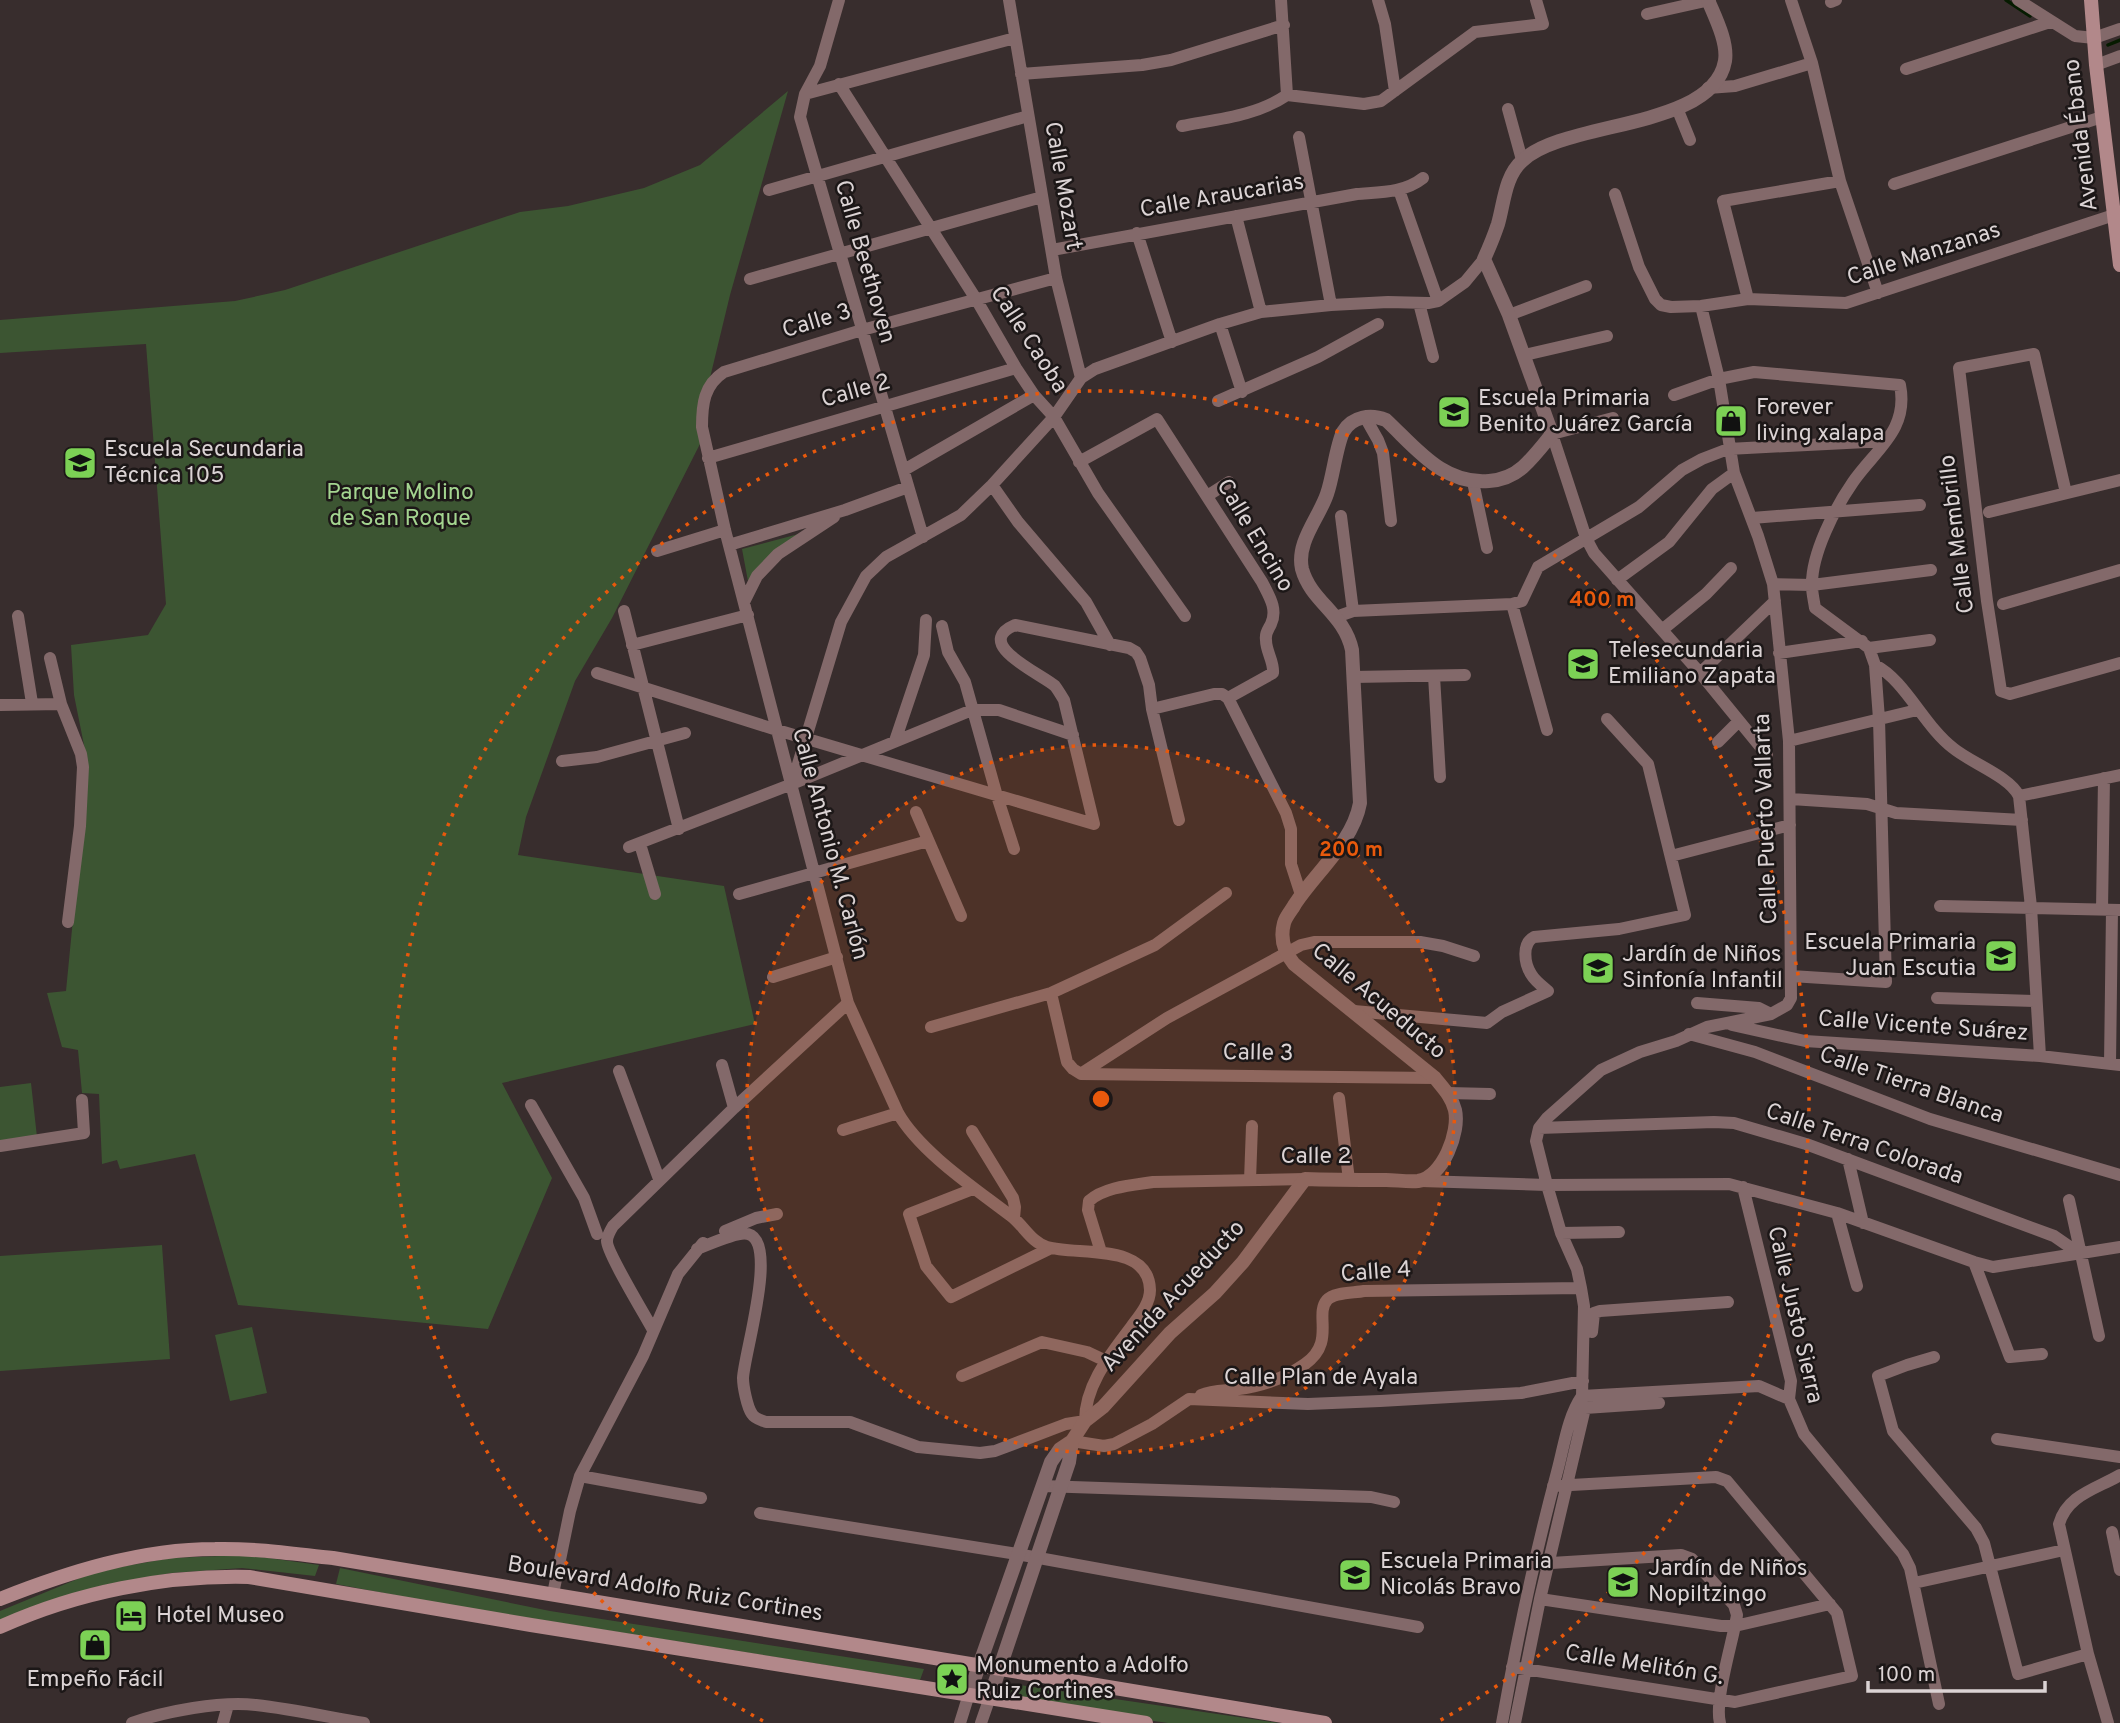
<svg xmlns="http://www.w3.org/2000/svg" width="2120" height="1723" font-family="Overpass,sans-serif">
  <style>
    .green { fill: #3c5532 }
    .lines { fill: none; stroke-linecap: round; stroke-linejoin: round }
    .stream { stroke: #061b00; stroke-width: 3.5 }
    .minor { stroke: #83696a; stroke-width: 12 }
    .tertiary { stroke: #83696a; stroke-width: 14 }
    .secondary { stroke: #b2888a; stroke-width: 14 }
    .ring { fill: none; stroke: #e8590c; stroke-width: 3.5; stroke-dasharray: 3.5 7 }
    .labels { text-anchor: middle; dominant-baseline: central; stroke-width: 5; stroke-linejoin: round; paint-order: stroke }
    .street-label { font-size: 23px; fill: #dbd3d4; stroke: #1c1717 }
    .poi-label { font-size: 23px; fill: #dbd3d4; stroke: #1c1717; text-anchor: start }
    .park-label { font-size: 23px; fill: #a4d590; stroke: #1c1717 }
    .centre { fill: #e8590c; stroke: #1c1717; stroke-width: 3.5 }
    .ring-label { font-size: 21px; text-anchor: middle; font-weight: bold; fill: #e8590c; stroke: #1c1717; stroke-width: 5; stroke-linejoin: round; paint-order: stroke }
  </style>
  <rect width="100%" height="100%" fill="#382d2d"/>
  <!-- green -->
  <path class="green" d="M788,91l-58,204 -22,91 -5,52 -91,180 -37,63 -49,136 -8,38 206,31 31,138 -253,59 50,95 -64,151 -250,-24 -43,-151 -75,15 -3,-9 -15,4 -3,-70 -17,-1 -4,-43 -16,-3 -15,-54 19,-2 22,-226 -14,-70 -3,-50 77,-10 18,-31 -20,-260 -146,9v-33l235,-19 50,-11 235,-78 48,-6 76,-18 56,-23z
    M821,528l-41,26 -30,38 -8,-43z
    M31,1083l6,54 -37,4v-54z
    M162,1245l8,114 -170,12v-115z
    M252,1327l15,66 -37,8 -15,-66z
    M246,1555l73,10 -4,11 -73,-8 -71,5 -71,13 -100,41v-16l97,-40 74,-13z
    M340,1568l210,43 374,58 -4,11 -468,-74 -116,-22z
    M1013,1684l266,39h-111l-160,-23z"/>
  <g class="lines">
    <!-- stream -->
    <path class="stream" d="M2006,0l24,16
      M2108,45l12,-5"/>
    <!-- minor -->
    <path class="minor" d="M839,0l-19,66 -15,28 -5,23 123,420
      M1009,0l47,278 25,100
      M1281,0l6,95
      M1378,0l7,24 10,67
      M1791,0l21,63 28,118 38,112
      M2018,0l57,36 19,2 26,-9
      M1831,2l5,-2
      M1647,14l63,-14
      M2096,65l24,-9
      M1906,69l144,-47
      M1021,74l121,-9 29,-5 113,-35
      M839,84l137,215 40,69 18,27 20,22 44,76 87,123
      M1708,88l27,-2 77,-23
      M805,94l210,-56
      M1677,108l13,32
      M1508,109l14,51
      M1182,126c36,-7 74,-10 105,-31l77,9 17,-3 94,-69 68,-8 -7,-24
      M1299,137l32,168
      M1894,184l208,-67
      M769,190l259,-74
      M1399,190l39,111
      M1615,194l24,73 16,32 6,6 10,2 30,-1 47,-7 98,4 268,-88
      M1236,216l25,96
      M1137,233l35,109
      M1052,250l305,-56c23,-2 47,-1 66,-16
      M750,279l292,-82
      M1748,299l-25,-98 117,-20
      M1419,303l14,54
      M1509,315l77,-29
      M1220,324l22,68
      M1525,355l82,-19
      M1674,395l45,-16 35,-7 146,13c9,45 -24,64 -47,97 -18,26 -42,72 -41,104 0,7 2,15 3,22l54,40 6,17 4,54 7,263 -95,-6
      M1218,401l100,-44 60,-33
      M1365,417l13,23 5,13 8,68
      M1613,418l-61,16 34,104 8,15 106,120 67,82
      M708,458l308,-90
      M1079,462l78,-43 105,163c7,14 16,27 9,42 -3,6 -6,9 -5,16 0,12 8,21 7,33l-45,25
      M904,470l130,-75
      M1473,482l14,66
      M992,485l26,37 68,80 24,43
      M2066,493l-32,-139 -75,14 28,233 14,90 9,3 110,-31
      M1207,496l22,-14
      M1989,512l131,-32
      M1341,516l12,95
      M1752,518l168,-13
      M729,545l116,-35 63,-23
      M657,551l68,-21
      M1617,580l52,-38 43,-53 22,-16
      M1773,584l39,1 119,-15
      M744,602l13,-26 21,-22 56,-37
      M1512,604l35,126
      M2003,604l117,-34
      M624,611l55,218
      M18,616l14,87
      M1336,617l17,-6 159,-7 10,-3 16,-34 101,-60 43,-37 20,-11 26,-10 158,-8
      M942,626l6,26 17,30 32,114 17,53
      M1662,630l44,-36 25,-26
      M632,645l116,-30
      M1869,648l61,-8
      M1779,653l83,-12
      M50,658l11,46 20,50 2,13 -3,59 -12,96
      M1875,665c30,15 49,61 78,83 18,15 56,28 66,48l12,111 9,149
      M597,673l180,57 317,94 -30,-124c-3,-5 -6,-10 -9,-14 -13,-12 -84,-42 -40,-61l114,23 7,4 4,6 9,27 3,24 27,111
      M1700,673l75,-72
      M1434,676l6,101
      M1353,677l112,-2
      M0,705l61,-1
      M1152,709l62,-15h8l6,4 58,115 5,16v35l10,31
      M895,741l29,-86 2,-35
      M1789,741l128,-31
      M1718,742l21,-21
      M562,761l35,-4 88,-24
      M792,784l49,-162 25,-46 20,-19 75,-42 31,-30 62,-68 27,-39 14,-9 125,-45 41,-12 70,-7 57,-3 40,1 10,-2 27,-19 19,-23
      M2019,796l101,-21
      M1791,799l76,5 29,9 126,7
      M916,812l45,104
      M640,844l15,50
      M629,847l163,-63 180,-74h27l74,25
      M1671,856l119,-31
      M739,894l189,-53
      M1940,906l180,4
      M2102,910l2,-132
      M773,977l64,-20
      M1051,993l16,69 6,7 8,5 354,4
      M1937,998l99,3
      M1697,1003l62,5 12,6
      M1354,1011l133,12 15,-11 46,-21c-6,-5 -13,-10 -17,-17 -7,-11 -9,-31 3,-37l85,-8 66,-14 -37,-151 -41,-45
      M1732,1025l73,16 235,15 80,9
      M931,1027l120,-34 104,-48 71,-52
      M1689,1034l66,18 175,67 190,56
      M2110,1064l2,-154
      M722,1065l12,43
      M619,1071l40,108
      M1082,1073l85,-55 134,-73 13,-3h106l23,4 31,10
      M1448,1093l42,1
      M1339,1098l10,82
      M531,1105l53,93 13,36
      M1539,1128l175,-6 20,1 72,21 248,92 26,18
      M843,1130l55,-17
      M972,1131l41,67 2,9 -1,11
      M0,1146l84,-13 -2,-33
      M1848,1159l15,64
      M1250,1180l2,-54
      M1421,1181l126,4 182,-1 108,29 137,49 19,5 127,-20
      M1743,1187l48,194 -2,18 15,35 99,120 7,14 29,136
      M973,1189l-64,25 17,52 25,31 100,-49
      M2069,1200l30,136
      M1837,1213l20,73
      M725,1231l31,-13 21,-4
      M1561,1233l58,-1
      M697,1249c11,-4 41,-18 51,-15 31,8 -4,120 -5,144 0,8 4,29 9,36 3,5 9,6 14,8h84l68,25 62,6 15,-2 71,-27 19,-3c0,-36 25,-66 46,-94 8,-11 19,-23 19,-37 -1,-48 -72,-34 -103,-43 -16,-5 -23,-21 -36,-31 -35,-27 -91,-64 -113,-103l-50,-110 -123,-473 -23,-103c0,-23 2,-42 22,-55l138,-42 194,-52
      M1101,1252l-13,-42 1,-9c15,-14 44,-16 64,-19l152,-3
      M1974,1262l36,95 32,-3
      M653,1330c-8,-15 -47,-79 -46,-89 0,-5 3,-10 6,-15l121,-118 114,-105
      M1592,1332l2,-19 6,-2 128,-9
      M1934,1357l-27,8 -29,11 15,55 83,97 8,15 34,131 70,-20
      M962,1376l80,-34 45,10 19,9
      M1201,1395c12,-5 25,-4 38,-6 23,-3 46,-11 66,-25 31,-22 9,-49 22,-64 7,-8 27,-7 37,-9l217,-3
      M1582,1396l177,-10 30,13
      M1585,1408l74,-5
      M1997,1439l123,18
      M1072,1441l32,5 10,-2 38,-20 37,-25 119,5 72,-3 141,-8 62,-12
      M580,1476l121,22
      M1042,1486l329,11 23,5
      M760,1513l257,41 401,73
      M2112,1532l8,38
      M1535,1564l146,-9 11,4 42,46 3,10c-4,26 -23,85 -17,108
      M1914,1583l150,-33
      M553,1594l17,-83 10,-35 63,-120 35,-82 25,-31
      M1540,1599l181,27h14l95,-22
      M1512,1667l223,35 117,-26 -15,-63 -110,-132 -11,-4 -163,9
      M132,1723c34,-12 88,-22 124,-18 36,4 72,12 108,18
      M223,1723l5,-18
      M960,1723l9,-29
      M981,1723l9,-26
      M1502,1723c15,-84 33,-169 55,-251 7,-25 10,-54 25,-76
      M1515,1723l25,-124 45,-191 -3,-12 2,-90 -3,-18 -4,-19 -16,-36 -14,-48 -11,-44 3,-13 8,-10 54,-48 39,-18 36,-11 31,-14 64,-13 16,-9 4,-7 -2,-257 -16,-157 -15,-48 -24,-63 -15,-94 -18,-73
      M2108,1723l-20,-69 -29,-130c8,-29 37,-35 61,-49"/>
    <!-- tertiary -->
    <path class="tertiary" d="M969,1694l82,-232 9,-13 12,-8
      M990,1697l79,-235 3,-21 13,-20 18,-14 67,-74 45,-40 28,-31 62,-83c27,1 54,1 81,1 10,0 22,2 32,1 25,-4 42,-49 37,-71 -3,-13 -12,-22 -20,-32l-141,-114c-10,-12 -14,-26 -10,-41 2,-7 8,-13 11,-19 21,-32 58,-62 65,-101l-8,-153c-8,-37 -41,-48 -50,-81 -6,-27 17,-51 25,-75 6,-17 9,-47 16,-62 9,-16 28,-18 43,-12 30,28 57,65 103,61 12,-1 25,-6 34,-14 11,-10 20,-22 29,-33l-43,-119 -25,-56c5,-11 10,-23 14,-35 6,-21 7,-48 24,-63 42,-41 191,-31 203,-100 3,-19 -10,-44 -17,-61"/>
    <!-- secondary -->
    <path class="secondary" d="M2091,0l5,65 24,200
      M0,1599c68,-27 141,-50 215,-50 39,-1 79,5 118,9l992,165
      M0,1627c77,-35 165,-52 249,-50l282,48 615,98"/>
  </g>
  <!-- distance rings -->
  <circle cx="1101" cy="1099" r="354" fill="#e8590c" fill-opacity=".12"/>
  <g class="ring">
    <circle cx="1101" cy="1099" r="354"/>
    <path d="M763 1721A708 708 0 1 1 1439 1721"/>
  </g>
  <!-- icons -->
  <defs>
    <symbol id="school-square" viewBox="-11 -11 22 22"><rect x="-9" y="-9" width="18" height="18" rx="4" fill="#7cd155" stroke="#1c1717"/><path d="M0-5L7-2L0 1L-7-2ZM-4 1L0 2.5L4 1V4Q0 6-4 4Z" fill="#111"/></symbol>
    <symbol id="shop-square" viewBox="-11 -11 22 22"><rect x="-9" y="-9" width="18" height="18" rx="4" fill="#7cd155" stroke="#1c1717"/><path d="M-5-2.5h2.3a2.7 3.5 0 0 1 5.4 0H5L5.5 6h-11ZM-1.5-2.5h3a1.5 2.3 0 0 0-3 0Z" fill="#111"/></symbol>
    <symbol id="hotel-square" viewBox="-11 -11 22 22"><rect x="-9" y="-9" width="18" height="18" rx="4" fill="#7cd155" stroke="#1c1717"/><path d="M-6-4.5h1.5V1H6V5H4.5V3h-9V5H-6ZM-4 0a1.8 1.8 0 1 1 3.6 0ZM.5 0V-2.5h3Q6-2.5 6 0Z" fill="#111"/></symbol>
    <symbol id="sight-square" viewBox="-11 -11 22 22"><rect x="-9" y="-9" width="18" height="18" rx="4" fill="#7cd155" stroke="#1c1717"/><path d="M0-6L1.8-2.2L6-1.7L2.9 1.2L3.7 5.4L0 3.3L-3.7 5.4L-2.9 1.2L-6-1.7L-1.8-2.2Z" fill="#111"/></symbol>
  </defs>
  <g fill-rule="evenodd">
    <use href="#school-square" x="1435" y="393" width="38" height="38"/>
    <use href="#shop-square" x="1712" y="402" width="38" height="38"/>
    <use href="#school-square" x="61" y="444" width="38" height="38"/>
    <use href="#school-square" x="1564" y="645" width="38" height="38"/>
    <use href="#school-square" x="1982" y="937" width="38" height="38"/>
    <use href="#school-square" x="1579" y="949" width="38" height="38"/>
    <use href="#school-square" x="1336" y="1556" width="38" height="38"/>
    <use href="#school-square" x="1604" y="1563" width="38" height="38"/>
    <use href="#hotel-square" x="112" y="1597" width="38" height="38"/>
    <use href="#shop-square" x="76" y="1626" width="38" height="38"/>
    <use href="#sight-square" x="933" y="1660" width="38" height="38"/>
  </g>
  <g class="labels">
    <!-- street labels -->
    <g class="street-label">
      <text transform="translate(2082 135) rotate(-97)">Avenida Ébano</text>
      <text transform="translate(1062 186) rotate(80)">Calle Mozart</text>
      <text transform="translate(1222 197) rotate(-10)">Calle Araucarias</text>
      <text transform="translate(1924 255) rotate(-18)">Calle Manzanas</text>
      <text transform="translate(864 262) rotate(74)">Calle Beethoven</text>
      <text transform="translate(817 322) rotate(-17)">Calle 3</text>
      <text transform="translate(1028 340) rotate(57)">Calle Caoba</text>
      <text transform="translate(856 392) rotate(-16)">Calle 2</text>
      <text transform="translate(1958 534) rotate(-97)">Calle Membrillo</text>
      <text transform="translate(1254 536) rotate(59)">Calle Encino</text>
      <text transform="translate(1767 819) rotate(-92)">Calle Puerto Vallarta</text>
      <text transform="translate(829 844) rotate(75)">Calle Antonio M. Carlón</text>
      <text transform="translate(1378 1002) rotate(40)">Calle Acueducto</text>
      <text transform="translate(1923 1027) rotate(4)">Calle Vicente Suárez</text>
      <text transform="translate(1258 1054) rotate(1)">Calle 3</text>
      <text transform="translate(1911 1086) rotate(19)">Calle Tierra Blanca</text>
      <text transform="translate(1864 1145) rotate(19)">Calle Terra Colorada</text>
      <text x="1316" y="1157">Calle 2</text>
      <text transform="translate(1376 1273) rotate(-4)">Calle 4</text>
      <text transform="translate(1174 1297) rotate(-47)">Avenida Acueducto</text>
      <text transform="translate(1794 1315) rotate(77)">Calle Justo Sierra</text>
      <text x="1321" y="1378">Calle Plan de Ayala</text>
      <text transform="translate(665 1590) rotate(9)">Boulevard Adolfo Ruiz Cortines</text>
      <text transform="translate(1644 1666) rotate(9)">Calle Melitón G.</text>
    </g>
    <!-- poi labels -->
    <g class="poi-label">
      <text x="1478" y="399">Escuela Primaria<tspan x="1478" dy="26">Benito Juárez García</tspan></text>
      <text x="1756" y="408">Forever<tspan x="1756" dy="26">living xalapa</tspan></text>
      <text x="104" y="450">Escuela Secundaria<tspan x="104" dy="26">Técnica 105</tspan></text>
      <text x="1608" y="651">Telesecundaria<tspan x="1608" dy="26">Emiliano Zapata</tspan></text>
      <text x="1976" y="943" text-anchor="end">Escuela Primaria<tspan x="1976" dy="26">Juan Escutia</tspan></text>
      <text x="1622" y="955">Jardín de Niños<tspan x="1622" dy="26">Sinfonía Infantil</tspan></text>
      <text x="1380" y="1562">Escuela Primaria<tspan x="1380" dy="26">Nicolás Bravo</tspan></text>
      <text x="1648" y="1569">Jardín de Niños<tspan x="1648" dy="26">Nopiltzingo</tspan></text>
      <text x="156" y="1616">Hotel Museo</text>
      <text x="976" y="1666">Monumento a Adolfo<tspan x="976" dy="26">Ruiz Cortines</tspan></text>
      <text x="95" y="1680" text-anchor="middle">Empeño Fácil</text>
    </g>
    <!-- park labels -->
    <g class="park-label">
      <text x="400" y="493">Parque Molino<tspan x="400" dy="26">de San Roque</tspan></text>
    </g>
  </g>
  <circle cx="1101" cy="1099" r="10" class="centre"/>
  <g class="ring-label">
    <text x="1602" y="606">400 m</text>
    <text x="1351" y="856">200 m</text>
  </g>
  <!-- scale -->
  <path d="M1868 1681v10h177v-10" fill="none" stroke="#dbd3d4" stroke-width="3.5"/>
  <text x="1878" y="1681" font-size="21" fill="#dbd3d4" stroke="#1c1717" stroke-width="5" paint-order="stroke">100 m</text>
</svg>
